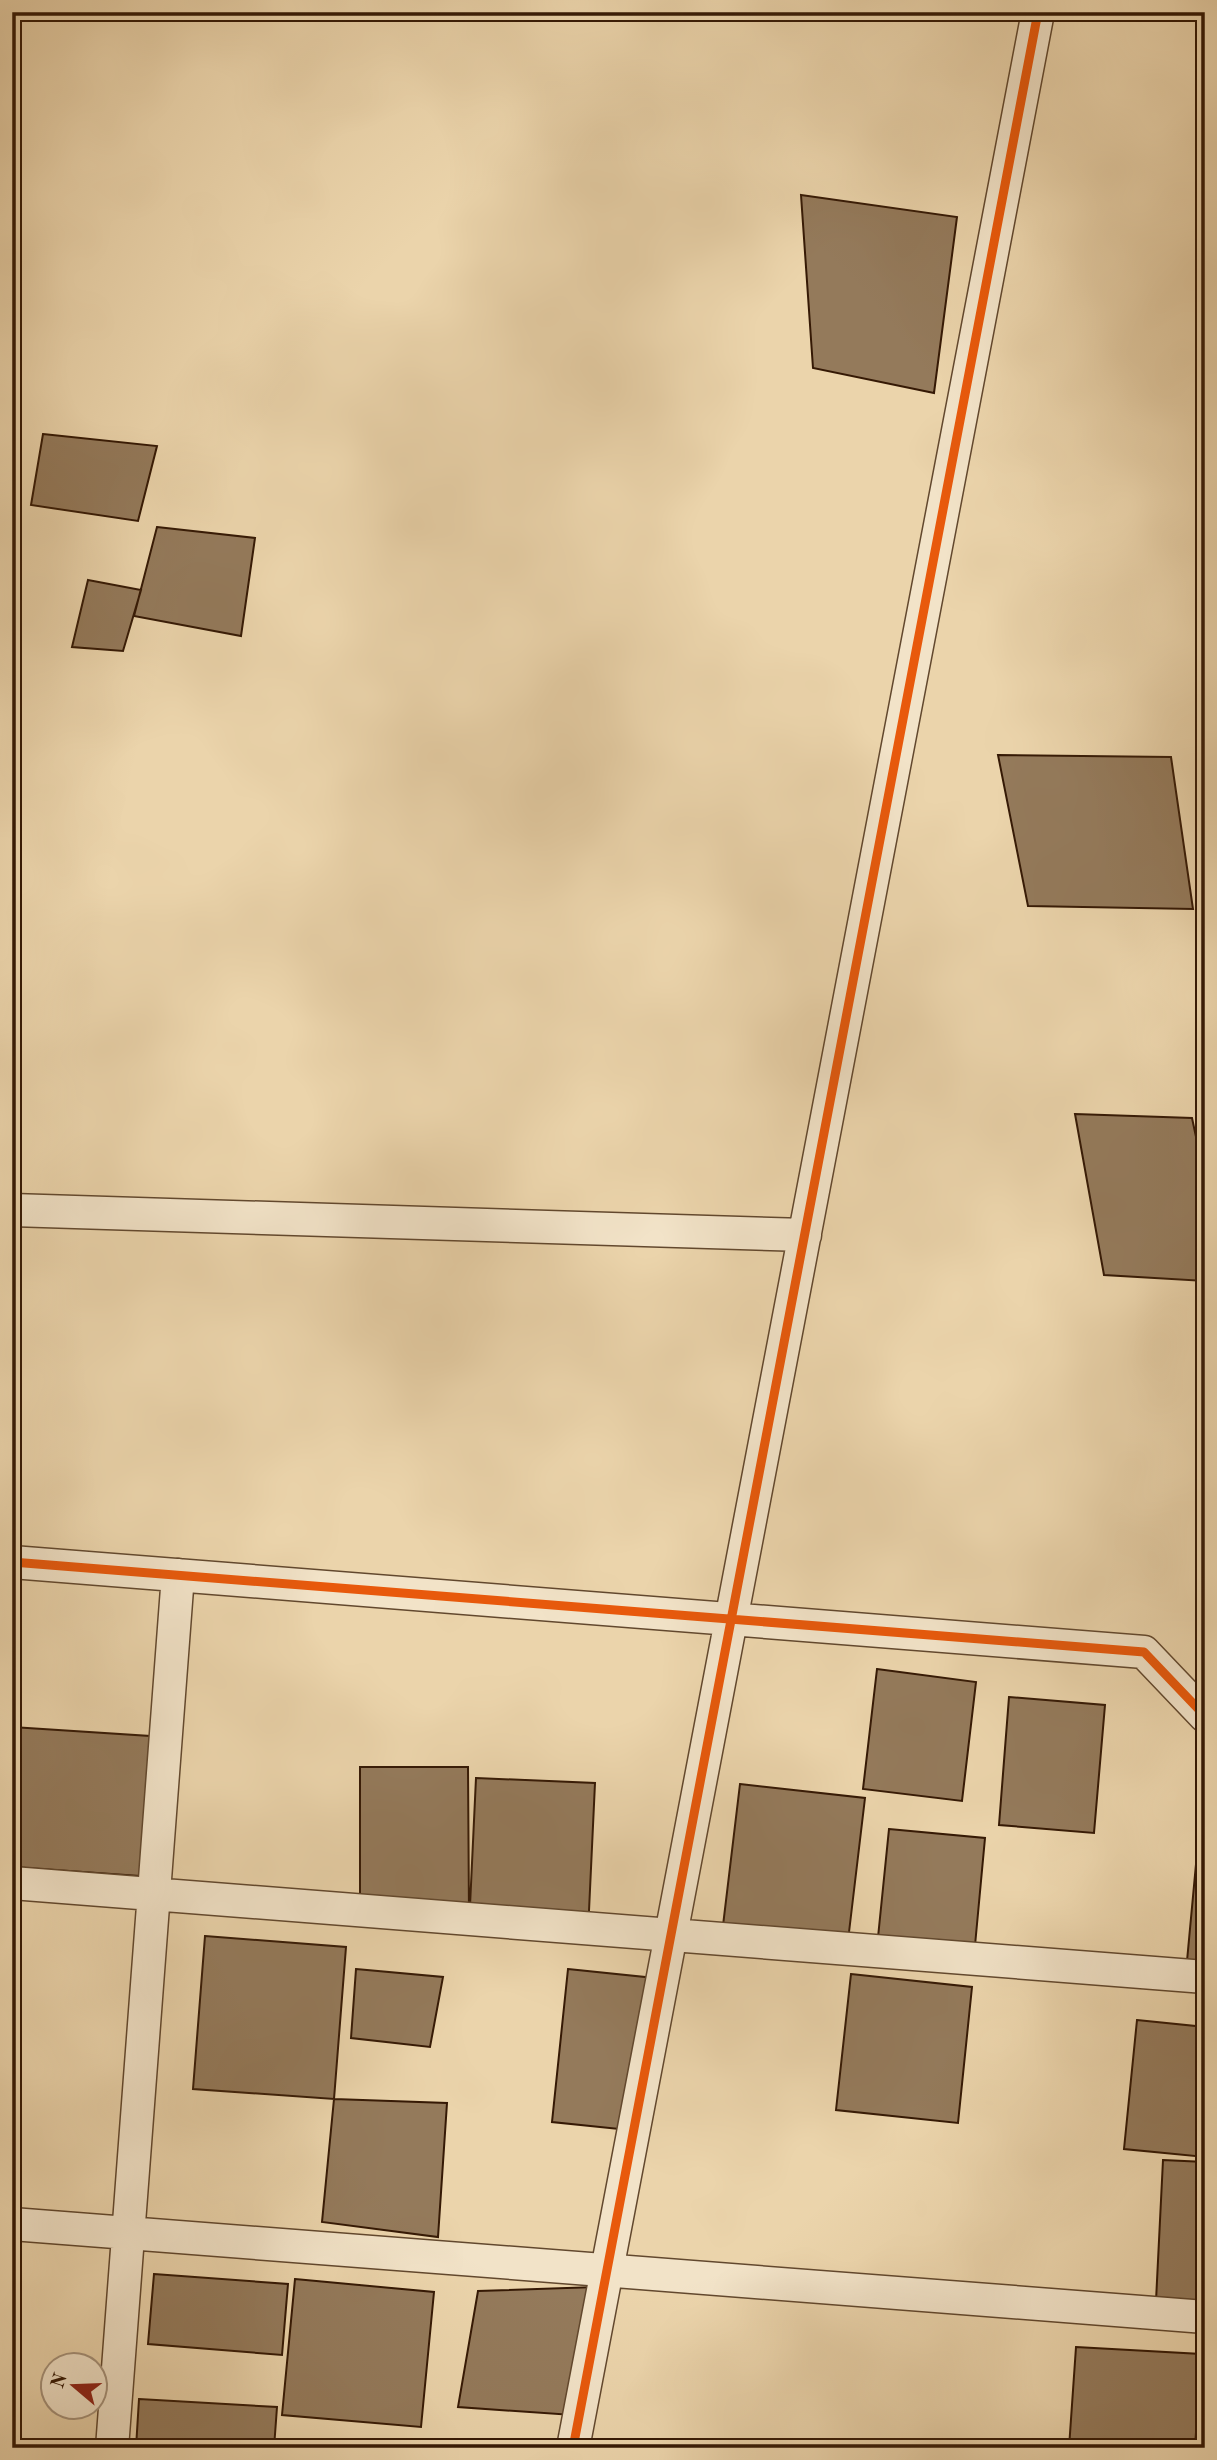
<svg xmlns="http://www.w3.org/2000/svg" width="1217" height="2460" font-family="'Old Standard TT',serif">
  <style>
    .building { fill: #947a5b; stroke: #351905; stroke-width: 2 }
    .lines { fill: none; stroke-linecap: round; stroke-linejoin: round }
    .minor-casing { stroke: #62482e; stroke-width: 35 }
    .minor { stroke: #f2e3c8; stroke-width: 32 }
    .cycleway-casing { stroke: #f2e3c8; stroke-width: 13 }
    .cycleway { stroke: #e8590c; stroke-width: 9 }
  </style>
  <rect width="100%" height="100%" fill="#ebd4ab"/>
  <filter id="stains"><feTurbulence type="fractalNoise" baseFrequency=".00286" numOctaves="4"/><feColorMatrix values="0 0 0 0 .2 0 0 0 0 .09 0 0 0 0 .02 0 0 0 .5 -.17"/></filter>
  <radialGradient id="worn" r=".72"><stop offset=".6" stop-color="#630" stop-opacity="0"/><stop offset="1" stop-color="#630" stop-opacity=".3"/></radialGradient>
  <!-- building -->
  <path class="building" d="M801,195l156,22 -23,176 -121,-25z
    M43,434l114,12 -19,75 -107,-16z
    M157,527l98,11 -14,98 -107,-20z
    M88,580l53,10 -18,61 -51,-4z
    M998,755l173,2 22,152 -165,-3z
    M1075,1114l117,4 13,61v102l-101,-6z
    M877,1669l99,13 -14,119 -99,-12z
    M1009,1697l96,8 -11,128 -95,-8z
    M12,1727l138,9 -10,140 -128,-9z
    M360,1767h108l1,148 -109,1z
    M476,1778l119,5 -7,149 -119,-5z
    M740,1784l125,14 -18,151 -125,-15z
    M889,1829l96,9 -12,129 -97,-10z
    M1199,1832h6v130l-18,-1z
    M205,1936l141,11 -12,152 -141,-10z
    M356,1969l87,8 -13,70 -79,-9z
    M568,1969l96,10 -16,153 -96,-10z
    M851,1974l121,13 -14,136 -122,-13z
    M1137,2020l68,7v130l-81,-8z
    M334,2099l113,4 -9,134 -116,-15z
    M1163,2160l42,2v162l-50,-3z
    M154,2274l134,10 -6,71 -134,-11z
    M295,2279l139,13 -13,135 -139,-12z
    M596,2287l-9,129 -129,-9 20,-116z
    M1076,2347l125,7 -6,94h-126z
    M139,2399l138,8 -3,41h-138z"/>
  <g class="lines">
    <defs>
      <path id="minor" d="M12,1210l793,25
        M12,1562l1132,90 61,64
        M12,1883l1193,94
        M12,2224l1193,93
        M112,2448l66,-873
        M573,2448l465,-2436"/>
    </defs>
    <!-- minor casing -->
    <use href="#minor" class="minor-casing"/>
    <!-- minor -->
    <use href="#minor" class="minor"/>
    <defs>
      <path id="cycleway" d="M12,1562l1132,90 61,64
        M573,2448l465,-2436"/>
    </defs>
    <!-- cycleway casing -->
    <use href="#cycleway" class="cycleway-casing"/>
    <!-- cycleway -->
    <use href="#cycleway" class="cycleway"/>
  </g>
  <!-- margin -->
  <rect width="1217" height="2460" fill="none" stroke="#ebd4ab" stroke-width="42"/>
  <rect x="14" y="14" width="1189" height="2432" fill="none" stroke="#351905" stroke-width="3.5"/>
  <rect x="21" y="21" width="1175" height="2418" fill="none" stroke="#351905" stroke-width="2"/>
  <!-- north arrow -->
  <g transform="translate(74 2386) rotate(289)"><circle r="33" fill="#f2e3c8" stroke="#a6927a" stroke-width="2"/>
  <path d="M0-5L12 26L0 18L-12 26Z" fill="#8f2418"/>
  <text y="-10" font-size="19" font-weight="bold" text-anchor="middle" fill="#351905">N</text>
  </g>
  <rect width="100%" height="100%" filter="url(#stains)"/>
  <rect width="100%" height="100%" fill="url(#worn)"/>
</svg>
